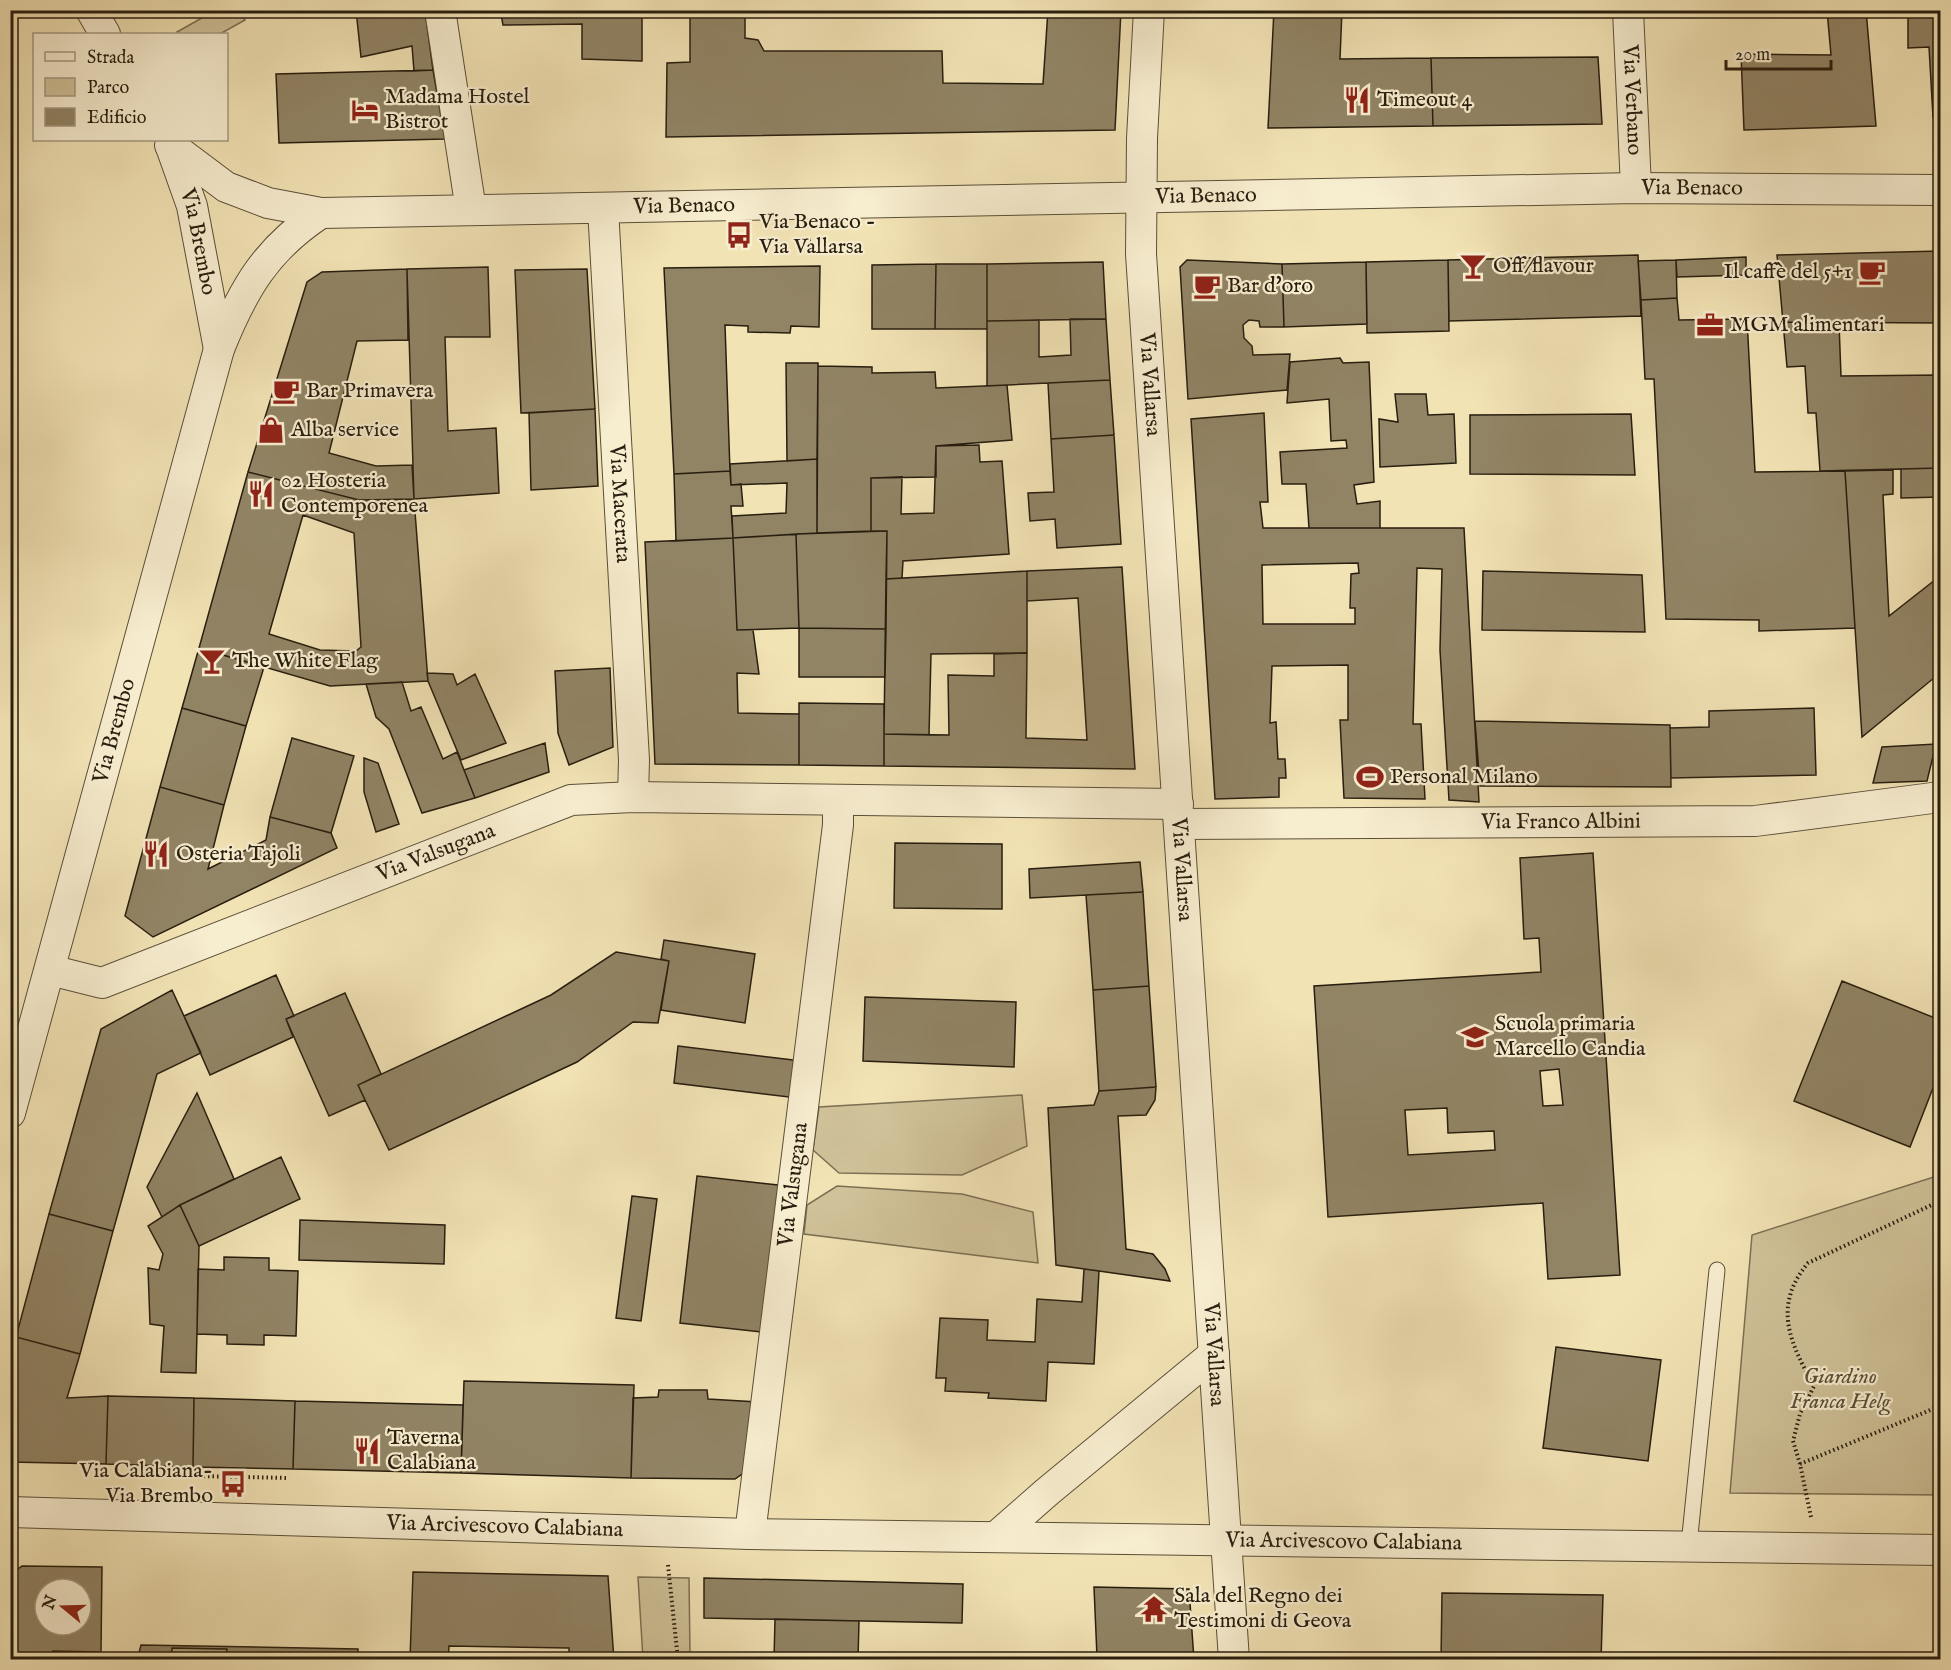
<svg xmlns="http://www.w3.org/2000/svg" width="1951" height="1670" font-family="'IM FELL English',serif">
  <style>
    .green { fill: #d0c299; stroke: #7c7054; stroke-width: 1.5 }
    .water { fill: #ada07d; stroke: #786c51; stroke-width: 1.5 }
    .building { fill: #918465; stroke: #281e0f; stroke-width: 1.5; fill-rule: evenodd }
    .lines { fill: none; stroke-linecap: round; stroke-linejoin: round }
    .lane-casing { stroke: #5a4f38; stroke-width: 17 }
    .street-casing { stroke: #5a4f38; stroke-width: 32 }
    .path { stroke: #281e0f; stroke-width: 4; stroke-dasharray: 1.5 3; stroke-linecap: butt }
    .lane { stroke: #f7edcf; stroke-width: 15 }
    .street { stroke: #f7edcf; stroke-width: 30 }
    .labels { text-anchor: middle; dominant-baseline: central; stroke-width: 4.5; stroke-linejoin: round; paint-order: stroke }
    .poi-label { font-size: 22px; fill: #281e0f; stroke: #f7edcf; text-anchor: start }
    .street-label { font-size: 22px; fill: #281e0f; stroke: #f7edcf }
    .park-label { font-size: 22px; font-style: italic; fill: #5a4f38; stroke: #f7edcf }
  </style>
  <rect width="100%" height="100%" fill="#f2e3b5"/>
  <filter id="stains"><feTurbulence type="fractalNoise" baseFrequency=".00333" numOctaves="4"/><feColorMatrix values="0 0 0 0 .2 0 0 0 0 .09 0 0 0 0 .02 0 0 0 .5 -.17"/></filter>
  <radialGradient id="worn" r=".72"><stop offset=".6" stop-color="#630" stop-opacity="0"/><stop offset="1" stop-color="#630" stop-opacity=".3"/></radialGradient>
  <!-- green -->
  <path class="green" d="M214,11h24l7,9 -25,14h-41l-2,-2z
    M1022,1095l5,51 -65,29 -123,-2 -26,-23 6,-43z
    M1940,1175v320l-210,-2 22,-258z
    M837,1186l125,8 71,18 5,51 -234,-29 3,-29z
    M638,1577l51,1 1,75 49,6h-96z"/>
  <!-- water -->
  <path class="water" d="M172,1648l55,1 -1,10 -55,1z"/>
  <!-- building -->
  <path class="building" d="M356,10h69l8,60 -19,1 -2,-25 -51,11z
    M466,10h176v51l-60,-2v-35l-79,1 -2,-11 -35,-1z
    M690,10h55v28l13,2 6,11h178l1,32 100,1 5,-74h73l-6,120 -449,7 1,-74 23,-1z
    M1274,10h68l-2,49 91,-1 2,68 -165,2z
    M1438,10h58v2l-58,3z
    M1827,10h39l10,116 -132,4 -3,-76 90,1z
    M1908,10h32v107h-7l-4,-70 -21,1z
    M1598,57l4,67 -169,2 -2,-68z
    M433,70l12,69 -166,4 -3,-69z
    M1940,251v72l-157,-1 -6,-67z
    M1638,255l3,61 -192,5 -1,-61z
    M1746,257v18l-69,2 -1,-17z
    M1187,260l95,4 2,63h-24l-1,-6 -10,-1 -6,5 1,13 8,8 1,9 37,-1 -3,36 -99,9 -8,-132z
    M1448,260l1,71 -82,2 -1,-71z
    M1676,260l1,38 -36,2 -3,-39z
    M1103,262l3,57 -119,2v-57z
    M1366,262l1,62 -83,3 -2,-63z
    M936,264l-1,65h-63v-64z
    M936,264h51v65h-52z
    M820,266l-1,61 -28,-1 -1,7 -42,-1v-6l-23,-1 5,146 -56,3 -10,-206z
    M488,267l2,70h-45l3,94 48,-3 3,65 -85,6 -7,-230z
    M407,269l1,71 -51,1 -28,112 47,13 36,-1 2,34 -55,1 -111,-28 59,-190 15,-10z
    M587,269l8,140 -74,4 -6,-143z
    M1677,298l2,22 68,-1 8,153 90,-1 10,157 -96,3v-11l-93,-1 -12,-240h-9l-4,-79z
    M1070,319h36l4,61 -123,6v-65l52,-1v37l32,-2z
    M1783,322l56,1 2,53 99,-1v93l-120,3 -4,-58h-8l-3,-47 -18,1z
    M1340,358l3,5 26,-1 5,120 -20,3 3,19 23,-3v27h-71l-3,-44h-24l-2,-32 67,-4 -1,-8 -15,1 -2,-42 -42,4 3,-41z
    M786,363h32l-1,96 -30,2z
    M818,366l54,1v6l63,-1 1,16 71,-3 5,55 -76,6v31l-65,1v53l-54,2z
    M1110,380l4,55 -63,4 -3,-56z
    M1395,394h31l2,21 26,-1 2,49 -76,4 -1,-48 19,3z
    M595,409l3,77 -67,4 -2,-77z
    M1264,413l4,89h-8l3,26h201l15,274 -30,-2 -9,-150 2,-81 -25,-1 -4,156h8l4,75 -81,-1 -4,-78h8v-55l-76,1 -2,57 6,-1 2,37h7l1,19h-7v19l-64,2 -24,-380zM1358,563l1,10 -8,1 -1,34h5v16h-92l-1,-59z
    M1631,414l4,61 -165,-1v-59z
    M1114,435l7,109 -64,4 -2,-29 -25,2 -2,-28 26,-1 -3,-53z
    M979,445l1,17 22,-1 7,93 -106,7 -1,17 -16,1 1,-48h-16v-53l31,-1 -1,37 33,-1 2,-67z
    M817,459v74l-84,5 -1,-22 54,-3 1,-30 -56,2 -1,-21z
    M1940,468v29l-39,1v-29z
    M1893,470v24l-10,1 6,121 51,-40v97l-78,64 -17,-266z
    M730,471l1,14 10,-1 2,22h-12l2,32 -57,3 -2,-67z
    M248,472l111,28 55,-1 14,182 -98,5 -131,-38zM303,515l51,18 7,114 -5,4 -36,-1 -51,-16z
    M887,531l-1,98 -87,-1 -3,-94z
    M796,534l3,94 -62,2 -4,-92z
    M733,538l4,92h16l6,44 -22,-1 1,40 61,1v51l-144,-1 -10,-222z
    M1122,567l13,202 -251,-3v-32l65,1 -1,-60 46,1v-22l33,-1 -1,85 61,2 -9,-142 -51,3v-30z
    M1027,571v82l-96,1 -2,81 -45,-1 2,-155z
    M1483,571l159,4 3,57 -163,-2z
    M799,628l87,1 -1,48h-86z
    M199,648l65,19 -18,59 -64,-18z
    M610,668l3,79 -44,18 -11,-32 -3,-62z
    M427,673l26,1 4,11 18,-11 31,69 -45,17 -33,-79z
    M402,682l9,29 10,-4 22,52 14,-7 18,46 -53,15 -33,-84 -13,-12 -10,-33z
    M799,703l85,1v62l-85,-1z
    M182,708l64,18 -22,79 -64,-18z
    M1814,708l2,67 -145,3 -1,-50 39,-1v-16z
    M1475,721l195,4 1,62 -191,-1z
    M292,738l62,18 -23,77 -61,-16z
    M545,743l4,29 -74,26 -11,-28z
    M1936,744l-9,37 -54,2 9,-36z
    M364,758l14,5 21,61 -23,8 -12,-40z
    M160,787l64,18 -16,64 58,-29 4,-23 61,16 6,15 -184,89 -28,-21z
    M895,843l107,1v65l-108,-1z
    M1593,853l27,422 -72,4 -5,-76 -215,14 -14,-231 227,-14 -2,-34 -15,1 -4,-81zM1559,1069l4,36 -20,1 -3,-35zM1447,1108l1,25 46,-2 1,19 -87,5 -3,-45z
    M1140,862l3,30 -113,6 -1,-29z
    M1143,892l6,94 -56,4 -7,-95z
    M664,940l91,14 -10,69 -84,-13 8,-49 -8,-2z
    M616,952l53,9 -11,62 -25,-1 -56,40 -188,88 -31,-65 193,-90z
    M276,975l18,41 -8,3 7,18 -83,38 -26,-59z
    M1842,981l98,39v50l-30,77 -116,-46z
    M1149,986l7,101 -57,4 -6,-101z
    M172,990l29,63 -44,21 -44,157 -64,-17 52,-185z
    M345,993l36,81 -23,11 7,15 -36,16 -43,-97z
    M865,997l151,5 -2,65 -151,-6z
    M678,1046l123,15 -4,37 -123,-15z
    M1156,1087l-1,13 -9,15 -28,1 8,133 27,5 12,15 5,12 -114,-16 -8,-157 46,-3 5,-14z
    M197,1093l37,86 -54,26 -18,12 -15,-30z
    M281,1157l19,42 -101,47 -19,-41z
    M697,1176l90,10 -17,147 -90,-10z
    M632,1196l25,3 -16,122 -25,-3z
    M180,1205l19,41 -3,127 -35,-1 3,-46 -14,-2 -2,-56 11,2 4,-16 -15,-28z
    M49,1214l64,17 -33,123 -64,-17z
    M300,1220l145,5 -1,39 -145,-4z
    M224,1257l45,1v12l29,1 -2,65 -32,-1v10l-37,-1v-9l-30,-1 1,-65 26,1z
    M1084,1269l15,2 -5,93 -46,-2 -2,39 -58,-3 1,-5 -44,-2 1,-13h-10l4,-60 48,2 -1,20 48,2 2,-43 45,3z
    M16,1337l64,17 -13,44 41,-2 -2,68 -96,-2v-106z
    M1556,1347l105,13 -13,101 -105,-13z
    M464,1381l170,4 -3,93 -170,-5z
    M659,1390h48l1,9 50,3 -6,65 -17,12 -104,-1 2,-80 25,-1z
    M108,1396l86,2 -1,69 -87,-3z
    M194,1398l101,3 -2,68 -100,-2z
    M295,1401l168,4 -2,68 -168,-4z
    M22,1566l80,1 -1,85 -48,-1 -1,9h-42v-85zM45,1589h36v36h-36z
    M413,1572l195,4 6,84h-45v-12l-120,-2 -1,14h-38z
    M704,1578l259,6 -1,39 -258,-5z
    M1094,1587l95,2 5,71h-64v-4l-33,1z
    M1442,1593l161,2 -2,65h-160z
    M1939,1601h1v54h-3z
    M775,1619l84,2 -1,39h-84z
    M141,1645l217,4v11h-132l1,-11 -55,-1 -1,12h-34z"/>
  <g class="lines">
    <defs>
      <path id="lane" d="M1689,1545l28,-275"/>
      <g id="street">
        <path d="M91,10l14,24"/>
        <path d="M440,10l31,200"/>
        <path id="s1" d="M1149,10l-7,128 -1,116 93,1406"/>
        <path id="s2" d="M1628,10l8,178"/>
        <path id="s3" d="M170,145l56,42 42,16 53,10 1315,-25 304,2"/>
        <path id="s4" d="M171,147l21,59 27,143"/>
        <path id="s5" d="M603,208l31,552 -1,37"/>
        <path id="s6" d="M1180,824l575,-3 185,-24"/>
        <path id="s7" d="M50,970l52,13 469,-183 62,-3 545,7"/>
        <path id="s8" d="M10,1113l209,-764c24,-60 47,-100 102,-136"/>
        <path id="s9" d="M10,1512l740,22 1190,16"/>
        <path id="s10" d="M750,1534l88,-709v-25"/>
        <path d="M998,1535l49,-43 167,-138"/>
      </g>
    </defs>
    <!-- lane casing -->
    <use href="#lane" class="lane-casing"/>
    <!-- street casing -->
    <use href="#street" class="street-casing"/>
    <!-- path -->
    <path class="path" d="M805,240h9
      M1800,1464l-7,-23 7,-27 14,-28c-24,-43 -42,-80 -6,-123l132,-62
      M199,1476l90,2
      M1811,1517l-11,-53 140,-58
      M668,1565l10,95"/>
    <!-- lane -->
    <use href="#lane" class="lane"/>
    <!-- street -->
    <use href="#street" class="street"/>
  </g>
  <!-- icons -->
  <defs>
    <symbol id="restaurant-bare" viewBox="-9 -9 18 18"><path d="M-5-6h1v4h1v-4h1v4h1v-4h1v5L-1.5 .5V6h-2V.5L-5-1ZM5-6V6H3V1.5H1.5Q1.5-4 5-6Z" fill="#8f2418" stroke="#f7edcf" stroke-width="2.5" paint-order="stroke"/></symbol>
    <symbol id="hotel-bare" viewBox="-9 -9 18 18"><path d="M-6-4.5h1.5V1H6V5H4.5V3h-9V5H-6ZM-4 0a1.8 1.8 0 1 1 3.6 0ZM.5 0V-2.5h3Q6-2.5 6 0Z" fill="#8f2418" stroke="#f7edcf" stroke-width="2.5" paint-order="stroke"/></symbol>
    <symbol id="bus-bare" viewBox="-9 -9 18 18"><path d="M-5-6H5V4H4V6H2V4H-2V6H-4V4H-5ZM-3.5-4V0h7V-4ZM-3.5 1.2v1.5H-2V1.2ZM2 1.2v1.5H3.5V1.2Z" fill="#8f2418" stroke="#f7edcf" stroke-width="2.5" paint-order="stroke"/></symbol>
    <symbol id="bar-bare" viewBox="-9 -9 18 18"><path d="M-6-5H6L.8 .8V4.5H3.5V6h-7V4.5H-.8V.8Z" fill="#8f2418" stroke="#f7edcf" stroke-width="2.5" paint-order="stroke"/></symbol>
    <symbol id="cafe-bare" viewBox="-9 -9 18 18"><path d="M-5.5-4.5H6V0H3Q3 3.5 0 3.5H-2.5Q-5.5 3.5-5.5 0ZM3-3.2v2h1.7v-2ZM-6 4.5H4V6H-6Z" fill="#8f2418" stroke="#f7edcf" stroke-width="2.5" paint-order="stroke"/></symbol>
    <symbol id="office-bare" viewBox="-9 -9 18 18"><path d="M-6-3h4V-5.5h4V-3h4V5H-6ZM-1-4.5V-3h2v-1.5ZM-6 0V1H6V0Z" fill="#8f2418" stroke="#f7edcf" stroke-width="2.5" paint-order="stroke"/></symbol>
    <symbol id="shop-bare" viewBox="-9 -9 18 18"><path d="M-5-2.5h2.3a2.7 3.5 0 0 1 5.4 0H5L5.5 6h-11ZM-1.5-2.5h3a1.5 2.3 0 0 0-3 0Z" fill="#8f2418" stroke="#f7edcf" stroke-width="2.5" paint-order="stroke"/></symbol>
    <symbol id="stadium-bare" viewBox="-9 -9 18 18"><path d="M0-5a6.5 5 0 1 0 0 10a6.5 5 0 1 0 0-10ZM-3.5-1.8h7v3.6h-7Z" fill="#8f2418" stroke="#f7edcf" stroke-width="2.5" paint-order="stroke"/></symbol>
    <symbol id="school-bare" viewBox="-9 -9 18 18"><path d="M0-5L7-2L0 1L-7-2ZM-4 1L0 2.5L4 1V4Q0 6-4 4Z" fill="#8f2418" stroke="#f7edcf" stroke-width="2.5" paint-order="stroke"/></symbol>
    <symbol id="temple-bare" viewBox="-9 -9 18 18"><path d="M0-6L5-2H3V0L6.5 2.5H4V6H1.5V3h-3V6H-4V2.5H-6.5L-3 0V-2H-5Z" fill="#8f2418" stroke="#f7edcf" stroke-width="2.5" paint-order="stroke"/></symbol>
  </defs>
  <g fill-rule="evenodd">
    <use href="#restaurant-bare" x="1338" y="81" width="38" height="38"/>
    <use href="#hotel-bare" x="346" y="91" width="38" height="38"/>
    <use href="#bus-bare" x="720" y="216" width="38" height="38"/>
    <use href="#bar-bare" x="1454" y="247" width="38" height="38"/>
    <use href="#cafe-bare" x="1853" y="253" width="38" height="38"/>
    <use href="#cafe-bare" x="1188" y="267" width="38" height="38"/>
    <use href="#office-bare" x="1691" y="306" width="38" height="38"/>
    <use href="#cafe-bare" x="267" y="372" width="38" height="38"/>
    <use href="#shop-bare" x="252" y="411" width="38" height="38"/>
    <use href="#restaurant-bare" x="242" y="475" width="38" height="38"/>
    <use href="#bar-bare" x="193" y="642" width="38" height="38"/>
    <use href="#stadium-bare" x="1351" y="758" width="38" height="38"/>
    <use href="#restaurant-bare" x="137" y="835" width="38" height="38"/>
    <use href="#school-bare" x="1456" y="1018" width="38" height="38"/>
    <use href="#restaurant-bare" x="348" y="1432" width="38" height="38"/>
    <use href="#bus-bare" x="214" y="1465" width="38" height="38"/>
    <use href="#temple-bare" x="1135" y="1590" width="38" height="38"/>
  </g>
  <g class="labels">
    <!-- poi labels -->
    <g class="poi-label">
      <text x="385" y="97">Madama Hostel<tspan x="385" dy="25">Bistrot</tspan></text>
      <text x="1377" y="100">Timeout 4</text>
      <text x="759" y="222">Via Benaco -<tspan x="759" dy="25">Via Vallarsa</tspan></text>
      <text x="1493" y="266">Off/flavour</text>
      <text x="1852" y="272" text-anchor="end">Il caffè del 5+1</text>
      <text x="1227" y="286">Bar d'oro</text>
      <text x="1730" y="325">MGM alimentari</text>
      <text x="306" y="391">Bar Primavera</text>
      <text x="291" y="430">Alba service</text>
      <text x="281" y="481">02 Hosteria<tspan x="281" dy="25">Contemporenea</tspan></text>
      <text x="232" y="661">The White Flag</text>
      <text x="1390" y="777">Personal Milano</text>
      <text x="176" y="854">Osteria Tajoli</text>
      <text x="1495" y="1024">Scuola primaria<tspan x="1495" dy="25">Marcello Candia</tspan></text>
      <text x="387" y="1438">Taverna<tspan x="387" dy="25">Calabiana</tspan></text>
      <text x="213" y="1471" text-anchor="end">Via Calabiana-<tspan x="213" dy="25">Via Brembo</tspan></text>
      <text x="1174" y="1596">Sala del Regno dei<tspan x="1174" dy="25">Testimoni di Geova</tspan></text>
    </g>
    <!-- street labels -->
    <g class="street-label">
      <text stroke="none"><textPath href="#s2" startOffset="90">Via Verbano</textPath></text>
      <text stroke="none"><textPath href="#s3" startOffset="1540">Via Benaco</textPath></text>
      <text stroke="none"><textPath href="#s3" startOffset="1054">Via Benaco</textPath></text>
      <text stroke="none"><textPath href="#s3" startOffset="532">Via Benaco</textPath></text>
      <text stroke="none"><textPath href="#s4" startOffset="99">Via Brembo</textPath></text>
      <text stroke="none"><textPath href="#s1" startOffset="375">Via Vallarsa</textPath></text>
      <text stroke="none"><textPath href="#s5" startOffset="296">Via Macerata</textPath></text>
      <text stroke="none"><textPath href="#s8" startOffset="396">Via Brembo</textPath></text>
      <text stroke="none"><textPath href="#s6" startOffset="381">Via Franco Albini</textPath></text>
      <text stroke="none"><textPath href="#s7" startOffset="412">Via Valsugana</textPath></text>
      <text stroke="none"><textPath href="#s1" startOffset="861">Via Vallarsa</textPath></text>
      <text stroke="none"><textPath href="#s10" startOffset="352">Via Valsugana</textPath></text>
      <text stroke="none"><textPath href="#s1" startOffset="1347">Via Vallarsa</textPath></text>
      <text stroke="none"><textPath href="#s9" startOffset="495">Via Arcivescovo Calabiana</textPath></text>
      <text stroke="none"><textPath href="#s9" startOffset="1334">Via Arcivescovo Calabiana</textPath></text>
    </g>
    <!-- park labels -->
    <g class="park-label">
      <text x="1840" y="1377">Giardino<tspan x="1840" dy="25">Franca Helg</tspan></text>
    </g>
  </g>
  <!-- margin -->
  <rect width="1951" height="1670" fill="none" stroke="#f2e3b5" stroke-width="36"/>
  <rect x="12" y="12" width="1927" height="1646" fill="none" stroke="#281e0f" stroke-width="3"/>
  <rect x="18" y="18" width="1915" height="1634" fill="none" stroke="#281e0f" stroke-width="1.5"/>
  <!-- legend -->
  <rect x="33" y="33" width="195" height="108" fill="#f7edcf" stroke="#a49a82" stroke-width="1.5"/>
  <rect x="45" y="52" width="30" height="9" fill="#f7edcf" stroke="#a49a82" stroke-width="1.5"/>
  <text x="87" y="63" font-size="18" fill="#281e0f">Strada</text>
  <rect x="45" y="78" width="30" height="18" fill="#d0c299" stroke="#a49a82" stroke-width="1.5"/>
  <text x="87" y="93" font-size="18" fill="#281e0f">Parco</text>
  <rect x="45" y="108" width="30" height="18" fill="#918465" stroke="#a49a82" stroke-width="1.5"/>
  <text x="87" y="123" font-size="18" fill="#281e0f">Edificio</text>
  <!-- north arrow -->
  <g transform="translate(63 1607) rotate(289)"><circle r="28" fill="#f7edcf" stroke="#a49a82" stroke-width="1.5"/>
  <path d="M0-4.5L10 22L0 15L-10 22Z" fill="#8f2418"/>
  <text y="-9" font-size="16" font-weight="bold" text-anchor="middle" fill="#281e0f">N</text>
  </g>
  <!-- scale -->
  <path d="M1726 60v9h105v-9" fill="none" stroke="#281e0f" stroke-width="3"/>
  <text x="1735" y="60" font-size="18" fill="#281e0f" stroke="#f7edcf" stroke-width="4.5" paint-order="stroke">20 m</text>
  <rect width="100%" height="100%" filter="url(#stains)"/>
  <rect width="100%" height="100%" fill="url(#worn)"/>
</svg>
